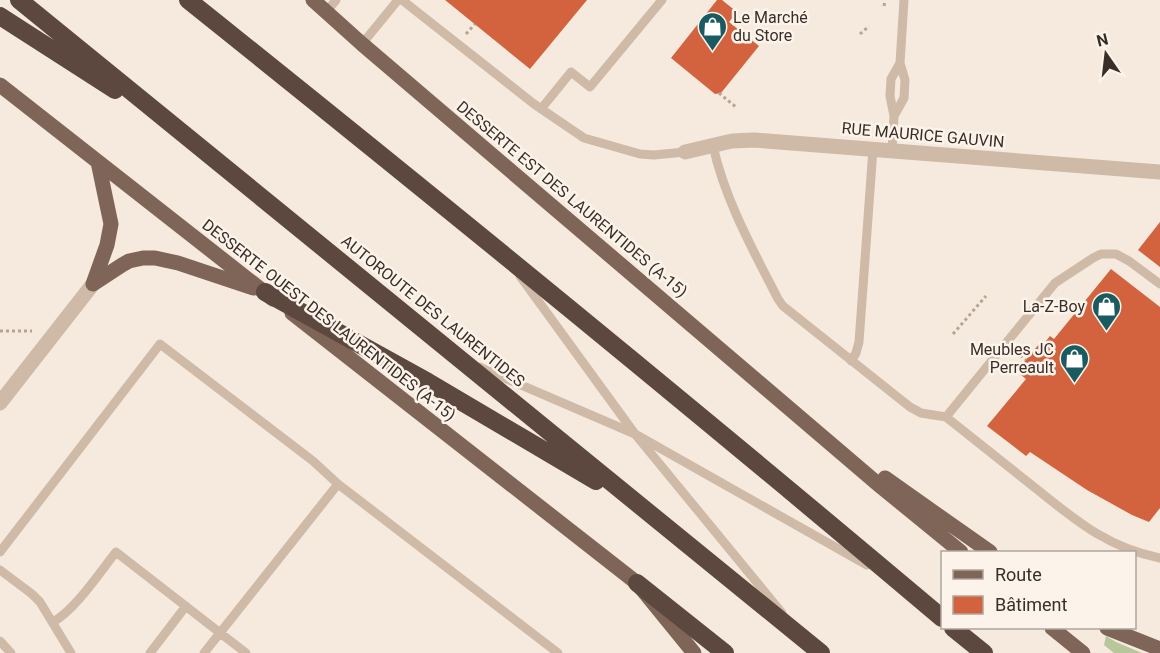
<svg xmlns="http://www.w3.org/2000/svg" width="1160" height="653" font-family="Roboto,sans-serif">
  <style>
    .green { fill: #b7c69b }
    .building { fill: #d2633e }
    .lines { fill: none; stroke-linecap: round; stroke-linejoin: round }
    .path { stroke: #bba391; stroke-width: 3; stroke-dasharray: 3 3; stroke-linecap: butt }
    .lane { stroke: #cebaa7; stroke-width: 9 }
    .street { stroke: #cebaa7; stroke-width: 15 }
    .primary { stroke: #7e6558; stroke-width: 15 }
    .highway { stroke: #5c483e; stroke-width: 18 }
    .labels { text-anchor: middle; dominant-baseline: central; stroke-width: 5; stroke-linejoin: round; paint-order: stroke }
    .poi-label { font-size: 16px; fill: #3a2e28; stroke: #fcf4ea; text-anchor: end }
    .street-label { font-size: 16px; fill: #3a2e28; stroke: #fcf4ea }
  </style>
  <rect width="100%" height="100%" fill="#f5eadd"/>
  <!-- green -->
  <path class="green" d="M1106,636l10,6 26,11h-28l-10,-8z"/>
  <!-- building -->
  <path class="building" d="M445,0h142l-57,69z
    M717,0h5l15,12 -8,10 30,24 -38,47 -6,1 -44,-36z
    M1160,222v45l-22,-17z
    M1111,269l49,38v201l-11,14 -17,-7 -45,-25 -57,-38 -4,4 -39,-30 39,-47 -5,-4 2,-4 -4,-3 21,-25 2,3 8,-10 4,3z"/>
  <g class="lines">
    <!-- path -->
    <path class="path" d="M884,6l1,-6
      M466,34l9,-10
      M860,34l9,-8
      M719,93l18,15
      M0,331h32
      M953,334l33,-38
      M1016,351l10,9"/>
    <!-- lane -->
    <path class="lane" d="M402,0l132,104 50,34 56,16 14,1 31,-3
      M326,12l10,-12
      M362,44l36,-44
      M541,109l30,-37 19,15 72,-87
      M894,116l10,-18 1,-18 -5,-17 4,-63
      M713,146c12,54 40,104 65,153l5,7 127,101 11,6 25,4
      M892,151l2,-35 -4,-20 1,-17 9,-16
      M520,276l115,158 147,179
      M1160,284l-31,-23 -13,-7h-15l-8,4 -38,25 -109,134c28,22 55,44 83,66 43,34 75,64 131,75
      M851,361l5,-8 3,-11 14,-193
      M479,367l156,67 232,131
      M0,552l160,-208 153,117 25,23
      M0,570l32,24 8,8 31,51
      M53,622c22,-12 47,-50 63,-70l130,101
      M0,641l11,12
      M150,653l36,-47
      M204,653l134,-169 220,169"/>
    <!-- street -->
    <path class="street" d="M685,152l47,-11 22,-1 406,32
      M0,403l93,-119"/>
    <!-- primary -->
    <path class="primary" d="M313,0l49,44 517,441 82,67
      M0,85l273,214
      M93,284l29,-19 7,-4 14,-3h12l23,5 75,25
      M93,284l14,-39 4,-21 -13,-62
      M292,313l345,270 57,70
      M885,478l105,74
      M1052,628l31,25
      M1107,628l53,21"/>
    <!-- highway -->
    <path class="highway" d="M19,0l802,653
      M188,0c254,203 506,409 754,618
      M0,16l115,74
      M265,292l163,90 168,99
      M637,583l88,70
      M953,628l31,25"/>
  </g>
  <!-- icons -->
  <defs>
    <symbol id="shop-pin" viewBox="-11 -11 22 30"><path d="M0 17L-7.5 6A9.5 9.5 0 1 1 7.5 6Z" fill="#195b60" stroke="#fcf4ea"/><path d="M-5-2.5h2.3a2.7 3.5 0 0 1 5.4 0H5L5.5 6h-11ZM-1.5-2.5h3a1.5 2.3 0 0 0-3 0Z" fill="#fff"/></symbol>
  </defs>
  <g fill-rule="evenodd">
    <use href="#shop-pin" x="696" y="10" width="33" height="45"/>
    <use href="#shop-pin" x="1090" y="290" width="33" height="45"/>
    <use href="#shop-pin" x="1058" y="342" width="33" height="45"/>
  </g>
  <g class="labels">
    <!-- poi labels -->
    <g class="poi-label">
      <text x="733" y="17" text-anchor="start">Le Marché<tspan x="733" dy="18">du Store</tspan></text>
      <text x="1085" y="306">La-Z-Boy</text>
      <text x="1054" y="349">Meubles JC<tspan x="1054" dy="18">Perreault</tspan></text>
    </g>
    <!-- street labels -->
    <g class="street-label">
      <text transform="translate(923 135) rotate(5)">RUE MAURICE GAUVIN</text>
      <text transform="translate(572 199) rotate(40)">DESSERTE EST DES LAURENTIDES (A-15)</text>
      <text transform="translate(433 311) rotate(39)">AUTOROUTE DES LAURENTIDES</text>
      <text transform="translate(329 320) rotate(38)">DESSERTE OUEST DES LAURENTIDES (A-15)</text>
    </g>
  </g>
  <!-- legend -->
  <rect x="941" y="551" width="195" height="78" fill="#fcf4ea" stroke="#aea59c" stroke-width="1.5"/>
  <rect x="953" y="570" width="30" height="9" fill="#7e6558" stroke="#aea59c" stroke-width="1.5"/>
  <text x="995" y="581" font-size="18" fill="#3a2e28">Route</text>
  <rect x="953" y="596" width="30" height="18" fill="#d2633e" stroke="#aea59c" stroke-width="1.5"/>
  <text x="995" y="611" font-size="18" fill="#3a2e28">Bâtiment</text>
  <!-- north arrow -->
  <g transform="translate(1106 54) rotate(346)" stroke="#fcf4ea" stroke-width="4.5" paint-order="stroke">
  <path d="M0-4.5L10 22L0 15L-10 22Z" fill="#3a2e28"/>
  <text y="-9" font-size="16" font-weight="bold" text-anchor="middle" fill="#3a2e28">N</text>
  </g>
</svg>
